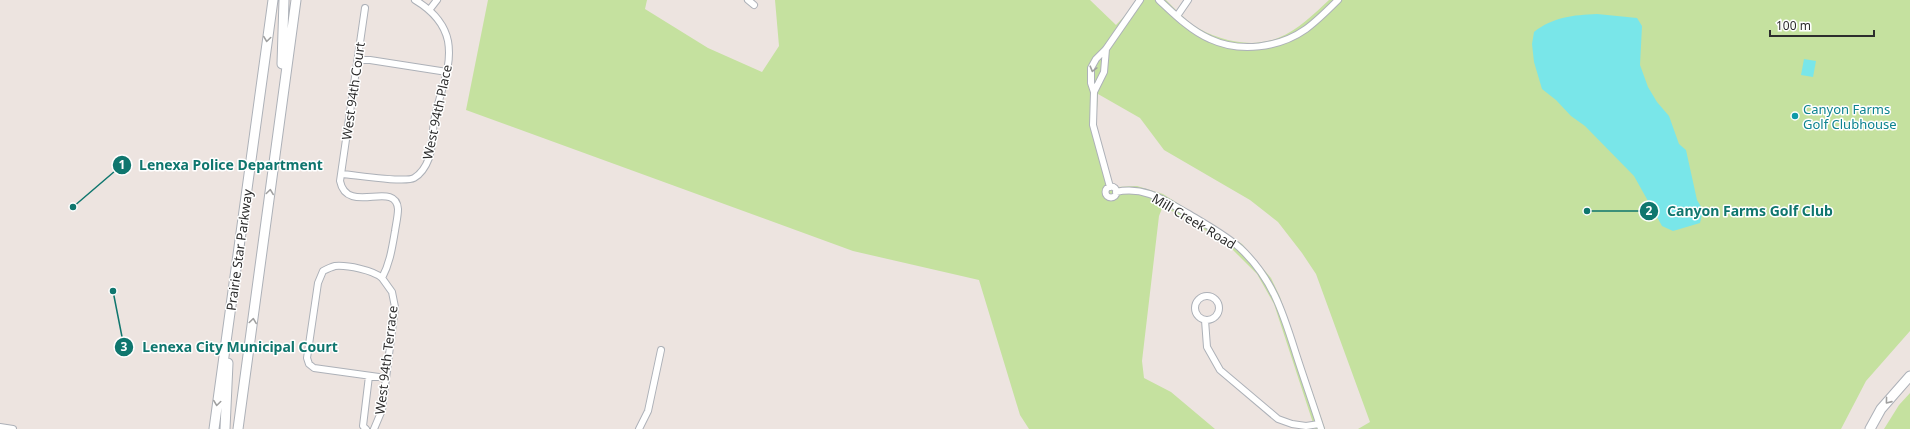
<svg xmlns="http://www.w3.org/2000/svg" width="1910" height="429" font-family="'Noto Sans',sans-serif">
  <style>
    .green { fill: #c5e19f }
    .water { fill: #79e6e9 }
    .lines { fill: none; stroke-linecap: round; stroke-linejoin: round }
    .minor-casing { stroke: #adb1b8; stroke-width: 8 }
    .secondary-casing { stroke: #adb1b8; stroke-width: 11 }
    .minor { stroke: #fff; stroke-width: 6 }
    .secondary { stroke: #fff; stroke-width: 9 }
    .oneway { stroke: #a0a0a0 }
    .culture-dot { fill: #0f9aa8; stroke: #fff; stroke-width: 1.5 }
    .labels { text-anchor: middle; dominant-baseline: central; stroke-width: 3; stroke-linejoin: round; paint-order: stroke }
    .street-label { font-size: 13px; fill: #2d2d2d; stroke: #fff }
    .culture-label { font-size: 13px; fill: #0d838f; stroke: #fff; text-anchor: start }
    .leader { fill: none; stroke: #0f766e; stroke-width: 1.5 }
    .callout-dot { fill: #0f766e; stroke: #fff; stroke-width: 1.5 }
    .mark-label { font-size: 12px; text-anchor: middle; font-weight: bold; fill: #fff }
    .callout-label { font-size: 14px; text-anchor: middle; font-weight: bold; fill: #0f766e; stroke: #fff; stroke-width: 3; stroke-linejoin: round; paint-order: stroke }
  </style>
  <rect width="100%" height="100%" fill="#ede4e0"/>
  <!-- green -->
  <path class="green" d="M488,0h159l-2,9 63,39 54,24 17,-26 -4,-46h315l26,25 24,-25h26c8,8 17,18 27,25 23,15 58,24 85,13 20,-8 36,-24 51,-38h581v331l-44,50 -25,48h-483l12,-7 -54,-148 -14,-21 -24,-31 -28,-22 -86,-50 -24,-32 -42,-24 -2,31 16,58 6,4 19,-1 26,8 79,50 29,34 9,19 45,132h-10l-41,-125 -17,-30 -33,-33 -61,-35 -4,10 -17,145 2,17 27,14 44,37h-186l-9,-14 -41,-135 -126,-29 -387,-141z
    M1910,393v36h-26l15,-24z"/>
  <!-- water -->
  <path class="water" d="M1597,14l40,4 5,8 -2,39 8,22 9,15 12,14 10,28 7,6 11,50 6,10 -3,13 -27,8 -11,-5 -28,-50 -49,-50 -14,-10 -15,-16 -14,-11 -8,-27 -2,-18 2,-12c19,-15 39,-17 63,-18z
    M1804,59l12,2 -3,16 -12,-2z"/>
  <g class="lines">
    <defs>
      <path id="minor" d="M748,0l6,5
        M1159,0c15,14 32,31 51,39 30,14 69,9 96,-10 11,-8 22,-19 32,-29
        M365,8l-25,173c7,35 56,-2 58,28 0,7 -2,15 -3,22 -3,17 -5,32 -13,47l10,14 3,15 -13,103 -8,19
        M430,9l7,-9
        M1177,16l11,-16
        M358,60h12l77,12
        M1094,92l10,-20 2,-23
        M342,174c13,1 63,9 72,4 7,-4 12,-12 15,-20 4,-11 3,-24 5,-36 4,-27 19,-53 14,-81 -4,-19 -18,-32 -33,-41
        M1105.5 192a5.5 5.5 0 1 1 11 0a5.5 5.5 0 1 1-11 0Z
        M1110,187l-17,-62 1,-33 -3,-9v-15l5,-9 10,-10 34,-49
        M1116,192c28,-6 48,8 71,21 18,11 37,21 53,35 33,31 43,65 56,106 8,25 17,50 25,75
        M382,278c-9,-8 -35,-13 -47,-12 -4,1 -8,3 -12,5l-5,12 -11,75 2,6 5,4 72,10
        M1195 308a12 12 0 1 1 24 0a12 12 0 1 1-24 0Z
        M1205,320l2,27 13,23 58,49 14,5 14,2 13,-2
        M0,427l13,2
        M366,429l-3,-3 6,-50
        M639,429l9,-18 13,-61"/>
      <path id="secondary" d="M282,64l2,-64
        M214,429l59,-429
        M225,429l3,-66
        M238,429l58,-429
        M1870,429l11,-20 29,-33"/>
    </defs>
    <!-- minor casing -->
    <use href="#minor" class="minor-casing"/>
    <!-- secondary casing -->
    <use href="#secondary" class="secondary-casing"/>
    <!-- minor -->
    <use href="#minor" class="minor"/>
    <!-- secondary -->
    <use href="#secondary" class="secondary"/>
  </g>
  <!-- one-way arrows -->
  <defs><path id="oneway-chevron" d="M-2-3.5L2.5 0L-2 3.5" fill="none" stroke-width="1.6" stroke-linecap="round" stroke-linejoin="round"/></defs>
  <g class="oneway">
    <use href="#oneway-chevron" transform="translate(267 39) rotate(98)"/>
    <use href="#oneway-chevron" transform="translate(1093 69) rotate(105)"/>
    <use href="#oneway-chevron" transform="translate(270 192) rotate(-82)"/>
    <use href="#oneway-chevron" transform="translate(253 321) rotate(-82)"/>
    <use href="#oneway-chevron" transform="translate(1888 401) rotate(129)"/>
    <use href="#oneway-chevron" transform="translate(217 403) rotate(98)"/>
  </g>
  <!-- markers -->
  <circle class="culture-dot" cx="1795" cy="116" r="4"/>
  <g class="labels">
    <!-- street labels -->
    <g class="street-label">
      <text transform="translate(353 91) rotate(-82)">West 94th Court</text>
      <text transform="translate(437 112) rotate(-78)">West 94th Place</text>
      <text transform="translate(1194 221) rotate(31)">Mill Creek Road</text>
      <text transform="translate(239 250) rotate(-82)">Prairie Star Parkway</text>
      <text transform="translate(386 360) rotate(-83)">West 94th Terrace</text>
    </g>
    <!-- culture labels -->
    <g class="culture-label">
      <text x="1803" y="109">Canyon Farms<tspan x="1803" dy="15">Golf Clubhouse</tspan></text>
    </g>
  </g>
  <!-- callouts -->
  <path class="leader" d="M73 207L122 165M1587 211L1649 211M113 291L124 347"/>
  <g class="callout-dot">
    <circle cx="73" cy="207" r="4"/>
    <circle cx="1587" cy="211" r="4"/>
    <circle cx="113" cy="291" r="4"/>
    <circle cx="122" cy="165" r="10"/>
    <circle cx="1649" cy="211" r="10"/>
    <circle cx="124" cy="347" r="10"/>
  </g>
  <g class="mark-label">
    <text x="122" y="169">1</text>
    <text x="1649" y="215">2</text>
    <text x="124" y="351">3</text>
  </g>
  <g class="callout-label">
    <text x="231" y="170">Lenexa Police Department</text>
    <text x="1750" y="216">Canyon Farms Golf Club</text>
    <text x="240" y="352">Lenexa City Municipal Court</text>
  </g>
  <!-- scale -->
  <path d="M1770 30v6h104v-6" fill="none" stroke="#2d2d2d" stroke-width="2"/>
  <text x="1776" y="30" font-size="12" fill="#2d2d2d" stroke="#ffffff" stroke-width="3" paint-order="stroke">100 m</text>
</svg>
